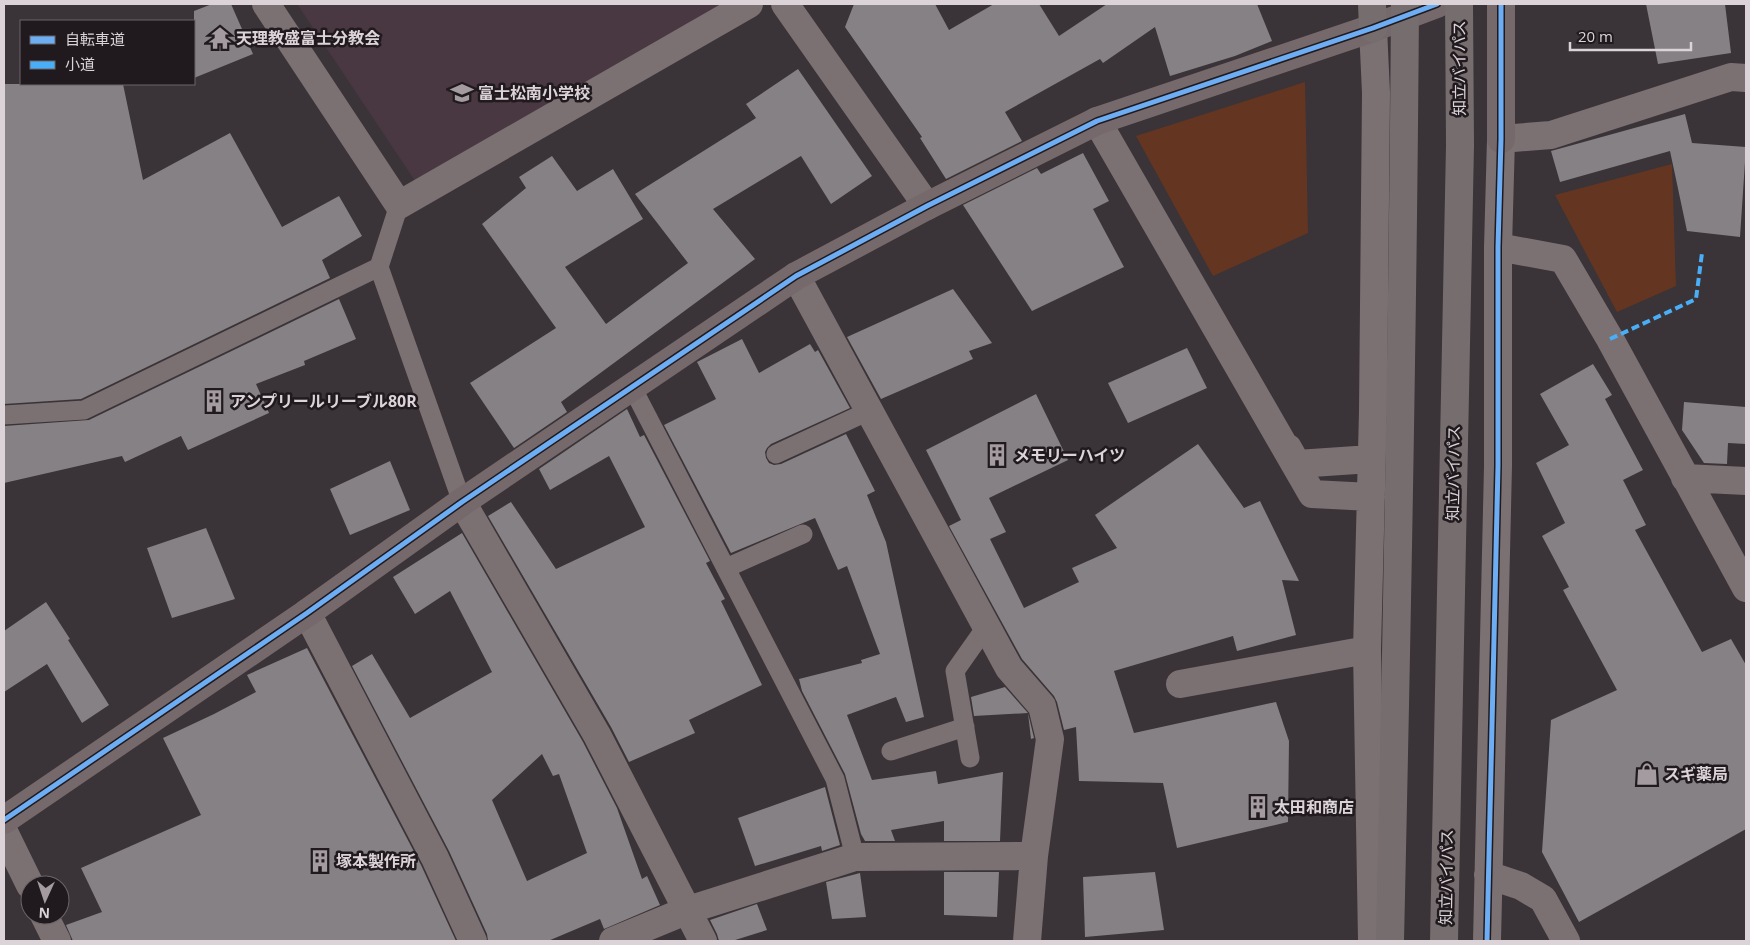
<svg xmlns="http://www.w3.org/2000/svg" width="1750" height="945" font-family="'Open Sans','Noto Sans JP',sans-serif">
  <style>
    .built { fill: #493741 }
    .green { fill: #643621 }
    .building { fill: #858185; fill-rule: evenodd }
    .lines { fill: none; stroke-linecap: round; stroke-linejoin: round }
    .lane { stroke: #7b7072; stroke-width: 19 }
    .street { stroke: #7b7072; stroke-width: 28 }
    .secondary { stroke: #76696b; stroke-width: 28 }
    .highway { stroke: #766d6e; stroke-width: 28 }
    .highway-bridge { stroke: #766d6e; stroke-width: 28 }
    .quiet { stroke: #49aef6; stroke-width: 4; stroke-dasharray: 8 4; stroke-linecap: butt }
    .cycleway-casing { stroke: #201a1e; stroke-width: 8 }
    .cycleway { stroke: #6dadf4; stroke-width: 5 }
    .labels { text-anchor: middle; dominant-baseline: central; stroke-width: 5; stroke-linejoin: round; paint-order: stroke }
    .poi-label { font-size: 16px; font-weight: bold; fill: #dbd3d8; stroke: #201a1e; text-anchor: start }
    .street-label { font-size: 16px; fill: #dbd3d8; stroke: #201a1e }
  </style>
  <rect width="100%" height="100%" fill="#3a3337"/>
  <!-- built -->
  <path class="built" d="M297,4h426l-308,177z"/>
  <!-- green -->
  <path class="green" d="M1305,82l3,151 -95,43 -77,-140z
    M1672,164l4,122 -59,26 -62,-117z"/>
  <!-- building -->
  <path class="building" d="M212,4h19l22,50 -59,24v-67z
    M854,4h81l14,26 45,-26h45l20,32 48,-32h150l15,37 -37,15 -65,20 -15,-49 -52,36 -3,-4 -95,53 17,29 -76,38 -26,-41 2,-1 -77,-110z
    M1646,4h79l6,49 -73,11z
    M798,69l74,107 -41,28 -30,-48 -88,53 42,50 -194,143 6,10 -53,36 -44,-65 86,-55 -74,-104 44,-36 -7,-11 33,-21 25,35 36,-22 30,50 -78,48 41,57 82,-61 -53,-69 121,-76 -10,-14z
    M4,84h119l20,96 87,-47 52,94 57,-31 23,40 -40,24 8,18 -249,121 -77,5z
    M1685,114l7,29 54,4 -6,90 -53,-6 -17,-80 -110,31 -9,-31z
    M1083,153l26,48 -16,8 31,58 -92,44 -69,-106 74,-37 4,6z
    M953,289l39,54 -23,8 4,8 -92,40 -34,-62z
    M339,299l17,40 -52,22 1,4 -49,19 13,29 -81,37 -7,-14 -56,26 -3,-6 -118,27v-57l85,-6z
    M742,339l17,34 51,-29 5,8 3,-2 32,58 -79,36 -4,4 -2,4 1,6 3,5 5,2 7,-1 65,-30 29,57 -8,4 19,47 38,175 -18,5 -10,-25 -49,18 25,65 64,-9 2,13 65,-12 -3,69h-56v-20l-53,9 4,11h-30l-4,-7 -16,-60 -43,-83 -3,-12 63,-16 -1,-3 19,-6 -33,-88 -9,4 -23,-52 -84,35 -67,-128 52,-26 -19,-37z
    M1187,348l20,40 -79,35 -20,-40z
    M1593,364l19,31 -7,4 38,71 -20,10 23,45 -11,5 67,122 29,-13 15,26v164l-167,93 -37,-70 9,-132 66,-30 -54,-100 6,-3 -27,-51 23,-13 -29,-60 33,-18 -29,-51z
    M1036,394l32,66 -79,38 17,34 -16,7 34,69 55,-26 -7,-14 45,-20 -22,-33 103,-71 46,64 16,-7 39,80 -17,-1 14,55 -59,16 -4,-15 -119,35 20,62 142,-31 13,39 -1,81 -111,26 -14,-65 -84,-2 -3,-54 -12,3 -7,-28 -3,-6 -32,-37 -73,-133 12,-6 -35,-70z
    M1684,402l62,5v37l-18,-1 -1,21 -23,-1 -22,-33z
    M627,409l13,28 4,-2 66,126 -4,2 19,36 -4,2 41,84 -73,35 6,13 -66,29 -18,-35 -123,-211 23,-14 45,67 89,-42 -36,-71 -59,34 -11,-21z
    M390,461l20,49 -60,25 -20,-46z
    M206,528l29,71 -63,19 -25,-70z
    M462,533l121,209 34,66 25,71 5,-3 13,29 -56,24 -4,-10 -52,22h-60l-1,-7 -38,-83 -97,-185 20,-12 38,64 82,-46 -42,-81 -35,23 -22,-37zM542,754l11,22 6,-2 28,79 -60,28 -35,-81z
    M46,602l24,37 -2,1 41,65 -27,18 -35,-59 -43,28v-61z
    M307,648l114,217 35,76h-383l-7,-16 36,-13 -21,-44 120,-53 -38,-77 51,-24 42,-22 -9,-17z
    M1005,687l23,26 6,25 -3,1 -3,-26 -54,3 -3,-19z
    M825,787l15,58 -18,6 -1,-5 -66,20 -17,-48z
    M944,872h55l-2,45 -53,-2z
    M1155,872l9,58 -79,7 -2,-60z
    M860,873l6,44 -34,2 -6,-37z
    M757,904l10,26 -35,11h-13l-2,-7 -7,-14z"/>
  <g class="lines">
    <!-- lane -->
    <path class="lane" d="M379,267l83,235
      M632,387l203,392 20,78
      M4,415l80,-5 295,-143 20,-62
      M776,454l93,-43
      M726,568l77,-34
      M891,751l74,-24
      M970,758l-15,-87 31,-44"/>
    <!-- street -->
    <path class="street" d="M266,4l133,201 350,-201
      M785,4l142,202
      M1097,121l215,373 59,3
      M1498,247l65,12 47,80 136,249
      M796,276l213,392 33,38 8,33 -16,117 -7,85
      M1288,448l9,16 74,-5
      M1685,478l61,3
      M462,502l135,233 106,206
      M307,613l128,245 38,83
      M1180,684l187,-34
      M4,832l26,53
      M1488,875l33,11 22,13 23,42
      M44,915l13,26
      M613,941l75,-31 167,-53 179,-1
      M1372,941l-5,-291 6,-239 3,-318 -3,-65
      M1487,941l11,-475v-219l3,-108 50,-4 180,-58 15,1"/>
    <!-- secondary -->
    <path class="secondary" d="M1501,139v-135
      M4,820l303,-207 155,-111 334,-226 131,-70 170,-85 276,-93 64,-24"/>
    <!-- highway -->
    <path class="highway" d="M1372,4l1,24
      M1444,941l16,-796 -1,-141"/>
    <!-- highway-bridge -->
    <path class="highway-bridge" d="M1390,941c7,-312 13,-625 15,-937"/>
    <!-- quiet -->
    <path class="quiet" d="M1610,339l86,-40 6,-46"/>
    <defs>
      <path id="cycleway" d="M4,820l303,-207 155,-111 334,-226 131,-70 170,-85 276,-93 64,-24
        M1487,941l11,-475v-219l3,-108v-135"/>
    </defs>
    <!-- cycleway casing -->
    <use href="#cycleway" class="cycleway-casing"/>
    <!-- cycleway -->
    <use href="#cycleway" class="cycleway"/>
  </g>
  <!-- icons -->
  <defs>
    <symbol id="temple-bare" viewBox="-9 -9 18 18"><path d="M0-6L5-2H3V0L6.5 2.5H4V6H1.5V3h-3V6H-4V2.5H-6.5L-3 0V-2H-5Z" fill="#a39ba0" stroke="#201a1e" stroke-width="2.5" paint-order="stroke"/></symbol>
    <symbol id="school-bare" viewBox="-9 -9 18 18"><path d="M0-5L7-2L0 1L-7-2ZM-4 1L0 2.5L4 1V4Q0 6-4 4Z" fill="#a39ba0" stroke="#201a1e" stroke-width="2.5" paint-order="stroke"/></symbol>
    <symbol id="building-bare" viewBox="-9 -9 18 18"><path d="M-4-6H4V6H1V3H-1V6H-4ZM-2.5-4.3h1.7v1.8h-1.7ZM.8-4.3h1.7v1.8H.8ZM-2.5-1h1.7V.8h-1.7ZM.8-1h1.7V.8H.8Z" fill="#a39ba0" stroke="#201a1e" stroke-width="2.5" paint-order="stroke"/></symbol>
    <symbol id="shop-bare" viewBox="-9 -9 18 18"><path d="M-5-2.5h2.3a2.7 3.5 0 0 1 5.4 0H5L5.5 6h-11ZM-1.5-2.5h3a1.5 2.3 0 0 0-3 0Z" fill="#a39ba0" stroke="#201a1e" stroke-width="2.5" paint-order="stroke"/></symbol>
  </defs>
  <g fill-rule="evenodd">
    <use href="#temple-bare" x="204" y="22" width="32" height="32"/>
    <use href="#school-bare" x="446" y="77" width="32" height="32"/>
    <use href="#building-bare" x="198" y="385" width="32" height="32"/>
    <use href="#building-bare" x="981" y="439" width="32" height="32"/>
    <use href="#shop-bare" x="1631" y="758" width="32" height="32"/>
    <use href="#building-bare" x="1242" y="791" width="32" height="32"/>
    <use href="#building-bare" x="304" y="845" width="32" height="32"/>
  </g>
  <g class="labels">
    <!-- poi labels -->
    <g class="poi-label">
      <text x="236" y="38">天理教盛富士分教会</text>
      <text x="478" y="93">富士松南小学校</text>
      <text x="230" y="401">アンプリールリーブル80R</text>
      <text x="1014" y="455">メモリーハイツ</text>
      <text x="1664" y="774">スギ薬局</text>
      <text x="1274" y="807">太田和商店</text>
      <text x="336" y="861">塚本製作所</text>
    </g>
    <!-- street labels -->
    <g class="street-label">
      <text transform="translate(1459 68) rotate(-90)">知立バイパス</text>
      <text transform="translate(1453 473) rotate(-89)">知立バイパス</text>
      <text transform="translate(1446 877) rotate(-89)">知立バイパス</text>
    </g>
  </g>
  <!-- border -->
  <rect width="1750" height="945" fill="none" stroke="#dbd3d8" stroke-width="10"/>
  <!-- legend -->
  <rect x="20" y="20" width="175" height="65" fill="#201a1e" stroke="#6b6468"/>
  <rect x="30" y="36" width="25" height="8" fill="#6dadf4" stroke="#6b6468"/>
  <text x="65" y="45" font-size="15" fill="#dbd3d8">自転車道</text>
  <rect x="30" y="61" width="25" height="8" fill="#49aef6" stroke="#6b6468"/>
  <text x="65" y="70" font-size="15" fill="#dbd3d8">小道</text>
  <!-- north arrow -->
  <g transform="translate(45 900) rotate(183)"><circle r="24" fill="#201a1e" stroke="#6b6468"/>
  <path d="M0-4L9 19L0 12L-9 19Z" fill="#a39ba0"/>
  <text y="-8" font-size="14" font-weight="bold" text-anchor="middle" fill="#dbd3d8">N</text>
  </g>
  <!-- scale -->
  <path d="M1570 42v8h121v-8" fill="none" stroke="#dbd3d8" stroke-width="2.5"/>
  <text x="1578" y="42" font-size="15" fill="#dbd3d8" stroke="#201a1e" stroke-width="4" paint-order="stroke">20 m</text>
</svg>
